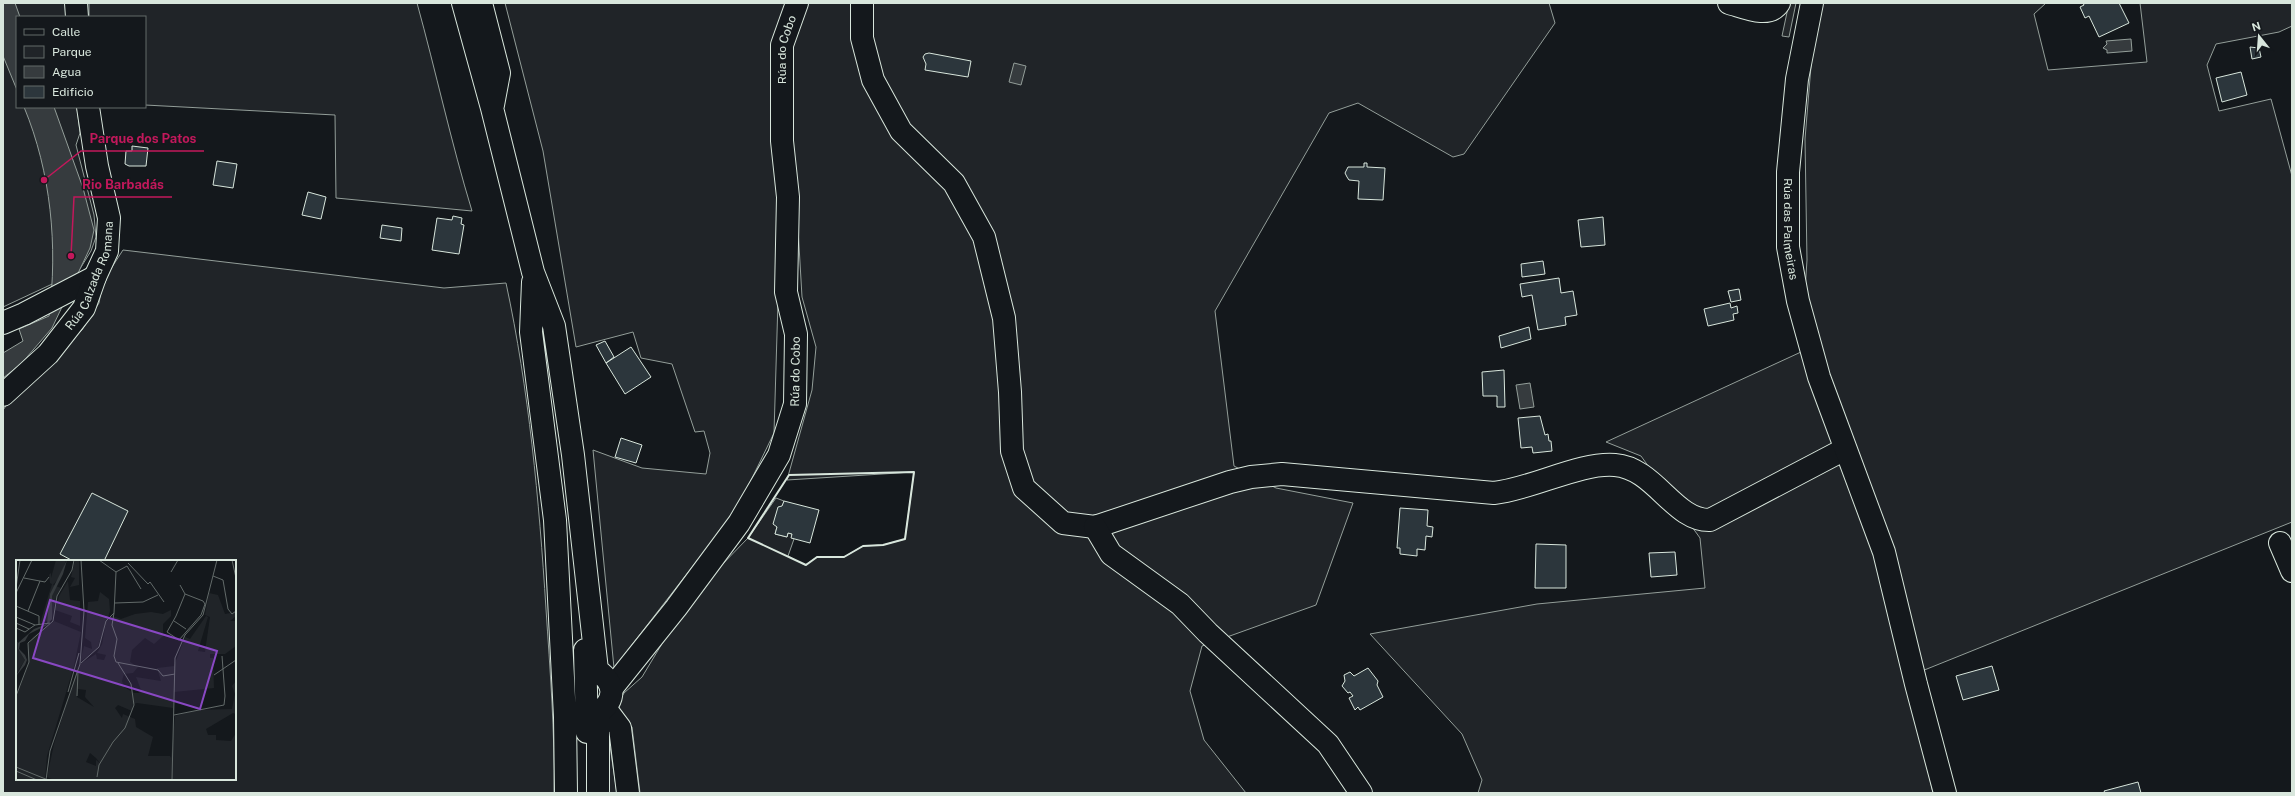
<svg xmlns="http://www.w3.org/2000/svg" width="2295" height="796" font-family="'Public Sans',sans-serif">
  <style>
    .green { fill: #202428; stroke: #939e99; fill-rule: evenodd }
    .parking { fill: #24282b; stroke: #939e99 }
    .water { fill: #363b3e; stroke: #939e99 }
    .building { fill: #2c363c; stroke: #d8e6dc }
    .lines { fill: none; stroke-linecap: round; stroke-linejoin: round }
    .minor-casing { stroke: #d8e6dc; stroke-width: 24 }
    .major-casing { stroke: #d8e6dc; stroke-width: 24 }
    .minor { stroke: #14181c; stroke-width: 22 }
    .major { stroke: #14181c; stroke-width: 22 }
    .wall { stroke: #d8e6dc; stroke-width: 2 }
    .labels { text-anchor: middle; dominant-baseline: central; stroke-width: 3; stroke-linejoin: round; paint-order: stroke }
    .street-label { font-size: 12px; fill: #d8e6dc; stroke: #14181c }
    .inset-road { fill: none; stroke: #626a69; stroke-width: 1 }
    .view { fill: #8948c3; fill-opacity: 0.15; stroke: #8948c3; stroke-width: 2 }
    .inset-edge { fill: none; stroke: #d8e6dc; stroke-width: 2 }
    .leader { fill: none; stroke: #c2185b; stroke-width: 1.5 }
    .callout-dot { fill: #c2185b; stroke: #14181c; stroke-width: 1.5 }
    .callout-label { font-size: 13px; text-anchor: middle; font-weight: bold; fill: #c2185b; stroke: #14181c; stroke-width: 3; stroke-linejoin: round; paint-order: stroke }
  </style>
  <rect width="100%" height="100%" fill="#14181c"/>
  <!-- green -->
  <path class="green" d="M3,3h63l1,14h-50v90h60l3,26 -4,12 18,70 2,22 -5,14 -13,21 -75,35z
    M89,3h328c19,69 34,139 55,208l-136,-13 -1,-83 -190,-10v-88h-56z
    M505,3h282l-13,430 -37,76 -123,159 -21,-218 49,18 64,6 4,-21 -6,-22 -9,1 -23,-68 -31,-6 -8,-26 -57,15 -33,-196z
    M805,3h744l6,20 -91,131 -11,3 -95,-54 -29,10 -114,198 19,155 42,22 77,15 -37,102 -114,41 -12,45 14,49 42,53h-606l-8,-66 -17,-19 9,-15 18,-16 30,-50 39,-51 37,-38 28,-40 8,3 -9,33 12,3 1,-4 4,1 2,5 -6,17 17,9 12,-8h27l19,-11 20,-1 22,-6 9,-67 -127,8 25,-90 4,-43 -14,-50 -10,-172 1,-88z
    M1820,3h226l-12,11 14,56 99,-8 -7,-59h152v23l-13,6 -63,12 -9,21 12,46 52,-12 21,77v346l-385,155 26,116h-455l4,-13 -20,-46 -92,-100 167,-30 168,-16 -5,-50 -59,-82 -35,-14 195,-90 6,-92 -2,-121 8,-97z
    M123,250l321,38 62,-5c23,107 33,216 40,326 4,61 9,123 8,184h-551v-383l13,-18 66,-62 17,-27 4,-22zM17,561h218v218h-218z
    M607,726l10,67h-8z"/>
  <!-- parking -->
  <path class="parking" d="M1789,3h7l-7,34 -7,-1z"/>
  <!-- water -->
  <path class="water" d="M3,3h12l5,14h-3v73l-14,-34z
    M2131,39l1,12 -25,2v-3l-4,-2 4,-4 -1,-3z
    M1014,63l12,3 -5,19 -12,-3z
    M24,107h30l29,81 11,42 -4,18 -38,80 -31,36 -18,14v-25l20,-12 -4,-12 30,-13c9,-70 2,-144 -25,-209z
    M1530,383l4,24 -14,2 -4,-24z"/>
  <!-- building -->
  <path class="building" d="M2083,3h36l10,20 -30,14 -10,-21 -4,2 -5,-11 4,-2z
    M2250,47l9,1 2,9 -9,2z
    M929,53l42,8 -3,16 -43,-7 1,-6 -3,-7 2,-3z
    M2241,72l6,23 -25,7 -6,-24z
    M132,146l16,2 -2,18h-17l-4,-2 1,-13h6z
    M217,161l20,3 -4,24 -20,-3z
    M1364,163h3v4l18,1 -2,32 -25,-1 1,-18 -10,-1 -2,-3 -2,-4 3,-6h16z
    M308,192l18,5 -5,22 -19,-4z
    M453,216l9,2 -1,6 3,1 -5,29 -27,-4 5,-32 15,2z
    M1603,217l2,28 -24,2 -3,-27z
    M382,225l20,3 -1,13 -21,-3z
    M1543,261l2,13 -23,3 -1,-13z
    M1559,278l2,15 12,-2 4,24 -12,2 1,8 -28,5 -6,-35 -10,2 -2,-13z
    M1739,289l2,11 -10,2 -3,-11z
    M1730,303l1,5 6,-2 1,7 -5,1 1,6 -26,6 -4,-17z
    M1529,327l2,12 -30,9 -2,-12z
    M605,341l9,16 -8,6 -10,-18z
    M631,347l20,30 -26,17 -19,-31z
    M1504,370l1,37h-8v-11h-14l-1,-24z
    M1540,416l5,19 3,-1 1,7h2l1,10 -19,2 -1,-6 -11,1 -3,-30z
    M621,438l21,7 -6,18 -21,-6z
    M92,493l36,18 -24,50h-31l-13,-7z
    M784,501l35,9 -9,33 -19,-5 1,-4 -4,-1 -1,4 -12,-3 2,-7 -4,-3 5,-17 4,-1z
    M1400,508l28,2 -1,16 6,1 -1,10 -6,-1 -1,14 -8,-1v7l-17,-2v-6h-3z
    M1536,544l30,1v43h-31z
    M1675,552l2,23 -26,2 -2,-24z
    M1992,666l7,24 -36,10 -7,-24z
    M1368,668l10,13 -1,4 6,12 -23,13 -2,-3 -3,3 -6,-12 4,-2 -3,-4 -2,1 -6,-7 3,-5 -1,-6 6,-3 4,4z
    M2138,782l3,11h-36l-1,-2z"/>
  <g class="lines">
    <defs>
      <g id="minor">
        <path d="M76,3l1,14"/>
        <path d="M862,3v35l11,42 28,51 53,52 30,54 20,81 6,74 2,59 12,37 39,35 32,4 135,-45 21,-5 31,-3 212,19c38,-4 86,-31 121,-28 40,3 59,56 95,55l135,-71"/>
        <path d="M1729,3c15,4 40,16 50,0"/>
        <path id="s1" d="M1812,3l-15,76 -9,93v75l10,54 21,76 65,175 32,132 29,109"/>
        <path d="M3,323l21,-9 71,-37"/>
        <path id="s2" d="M3,395l45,-41 36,-46 11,-31 12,-26 2,-33 -12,-52 -9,-59"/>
        <path d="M1095,527l16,27 69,50 28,29 120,111 33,49"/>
        <path d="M2280,543l12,28"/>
        <path id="s3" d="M612,688l64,-80 63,-85 40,-68 16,-51 1,-70 -10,-42 2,-95 -6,-56v-96l15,-42"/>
        <path d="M605,708l15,20 8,65"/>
      </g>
      <path id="major" d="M463,3l29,105 41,164 21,54 19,129 24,215c18,13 20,29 1,43v80
        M481,3l18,70 -6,32
        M533,282l-2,50 24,188 10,197 1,76
        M585,650l2,82"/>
    </defs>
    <!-- minor casing -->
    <use href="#minor" class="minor-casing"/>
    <!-- major casing -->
    <use href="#major" class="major-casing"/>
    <!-- minor -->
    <use href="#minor" class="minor"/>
    <!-- major -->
    <use href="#major" class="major"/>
    <!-- wall -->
    <path class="wall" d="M914,472l-9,67 -22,6 -20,1 -19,11h-27l-11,8 -58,-27 41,-63z"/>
  </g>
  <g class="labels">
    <!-- street labels -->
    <g class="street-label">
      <text stroke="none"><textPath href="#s3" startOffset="697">Rúa do Cobo</textPath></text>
      <text stroke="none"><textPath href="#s1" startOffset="228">Rúa das Palmeiras</textPath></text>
      <text stroke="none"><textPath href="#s2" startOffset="152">Rúa Calzada Romana</textPath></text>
      <text stroke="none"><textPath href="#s3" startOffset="373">Rúa do Cobo</textPath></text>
    </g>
  </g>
  <!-- overview -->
  <g transform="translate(16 560)">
    <rect width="220" height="220" fill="#14181c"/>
    <path d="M40,0h10l-4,14 -9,11 8,3 -5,9 -4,23 -12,3 12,-39 -2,-1 -1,-8 2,-2v5zM59,0h4v25l-9,2 5,-9 -4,-1zM52,21l2,19 10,1v25l-10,-4 2,-6 -17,-6 4,-14zM84,32l9,7 1,12 -3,9 5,-4 9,3 14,-5 16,-2 12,2 8,-4v6l-8,8v12l-9,8 -9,-6 -13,12 -2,12 8,5 -5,6 -9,1 -2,7 2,6 10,6h5l2,-3 -5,-13 25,4 -4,-13 17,-2 11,-29 5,2 16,-23 2,1 -10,34 7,1 5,-35 -5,-2 4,-22 9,2 7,19 11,-2v4l-6,5h6v25l-11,8h-15v4h3l1,30 -40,4 -1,16 -36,-5 -4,1 -1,7 -14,-6 -3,3 7,10 1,-4 12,5 1,8 17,10 -5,19h22l1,2 4,-42 21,-6 36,-1 3,-15 -3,-8 4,-5v33l-3,-1 -27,16 2,6h8v5l15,1 5,-8v47h-182l-7,-3 7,-33 24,-77 -1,30 17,10 -9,-10 1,-7 -8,-1v-9l2,-16 16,-10 1,5 7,1 2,-5 -9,-2 5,-9 4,-22 -9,27 -17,13 4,-16 8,3 -1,-7 -6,-4 3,-36 10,-1zM74,193l6,5 4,5 -4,-3v6l-10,-4zM38,61l27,11 -7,34 -27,90 -2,24h-29v-82l13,-35 -1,-18 5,-8zM0,82h2v7l7,11 -9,14z" fill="#202428" fill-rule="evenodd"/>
    <path d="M51,0l-4,14 -11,22v23l-5,6 -18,9 -4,7 -5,2 -1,6 6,6 2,5 -2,5 -9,11 9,-16 -7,-11v-6l16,-14 13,-5 3,-30z" fill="#363b3e"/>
    <path class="inset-road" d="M83,0l17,12M216,0l4,18M112,3l20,21 2,-2 14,20M111,6l14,23M100,12l11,-6M155,12l7,-12M197,16l10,4 5,29 4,5 4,-3M8,18l21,4 4,-5M164,25l5,9 18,7M0,28l4,-28M0,33l16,-33M169,34l-9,22 -9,16 12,8 22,-25 4,-11 -2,-3M99,43l28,-1 15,-7M0,46l23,10v8M12,51l12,-30M98,53l-2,12 5,14 -3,17 2,6 42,8 5,6 12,-2M0,57l19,8M158,61l12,8M0,63l13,6M0,68l9,4 10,-7 15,-2M65,103l18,-16 7,-26 8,-8 2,-41M198,115l22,-15M52,132l11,-39M0,136l13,-34 -1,-19 25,-22 4,-25 15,-26 2,-10M61,136l1,-24M158,155l50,-10 1,-9 -3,-40M0,207l32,13M0,211l21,9M81,217l2,-12 14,-23 12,-14 9,-23 -3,-21 -13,-21M30,220l4,-29 30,-87 4,-53 -3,-51M156,220l3,-122 10,-23 18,-20 14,-55"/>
    <path class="view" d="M34,40l167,51 -17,58 -167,-51z"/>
    <rect width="220" height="220" class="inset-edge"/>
  </g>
  <!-- callouts -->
  <path class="leader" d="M44 180L81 151H204M71 256L74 197H172"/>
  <g class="callout-dot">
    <circle cx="44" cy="180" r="4"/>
    <circle cx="71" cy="256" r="4"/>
  </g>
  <g class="callout-label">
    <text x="143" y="143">Parque dos Patos</text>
    <text x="123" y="189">Rio Barbadás</text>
  </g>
  <!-- border -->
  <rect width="2295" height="796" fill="none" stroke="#d8e6dc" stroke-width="8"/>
  <!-- legend -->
  <rect x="16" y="16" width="130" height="92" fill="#14181c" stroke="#626a69"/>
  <rect x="24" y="29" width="20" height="6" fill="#14181c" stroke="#626a69"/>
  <text x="52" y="36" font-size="12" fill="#d8e6dc">Calle</text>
  <rect x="24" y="46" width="20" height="12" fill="#202428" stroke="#626a69"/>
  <text x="52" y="56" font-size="12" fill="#d8e6dc">Parque</text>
  <rect x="24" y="66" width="20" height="12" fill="#363b3e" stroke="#626a69"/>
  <text x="52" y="76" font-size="12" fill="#d8e6dc">Agua</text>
  <rect x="24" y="86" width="20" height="12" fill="#2c363c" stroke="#626a69"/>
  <text x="52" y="96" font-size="12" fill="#d8e6dc">Edificio</text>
  <!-- north arrow -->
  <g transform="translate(2259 36) rotate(343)" stroke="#14181c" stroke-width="3" paint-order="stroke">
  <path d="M0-3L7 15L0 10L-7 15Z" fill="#d8e6dc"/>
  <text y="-6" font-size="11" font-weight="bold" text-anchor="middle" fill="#d8e6dc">N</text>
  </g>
</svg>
